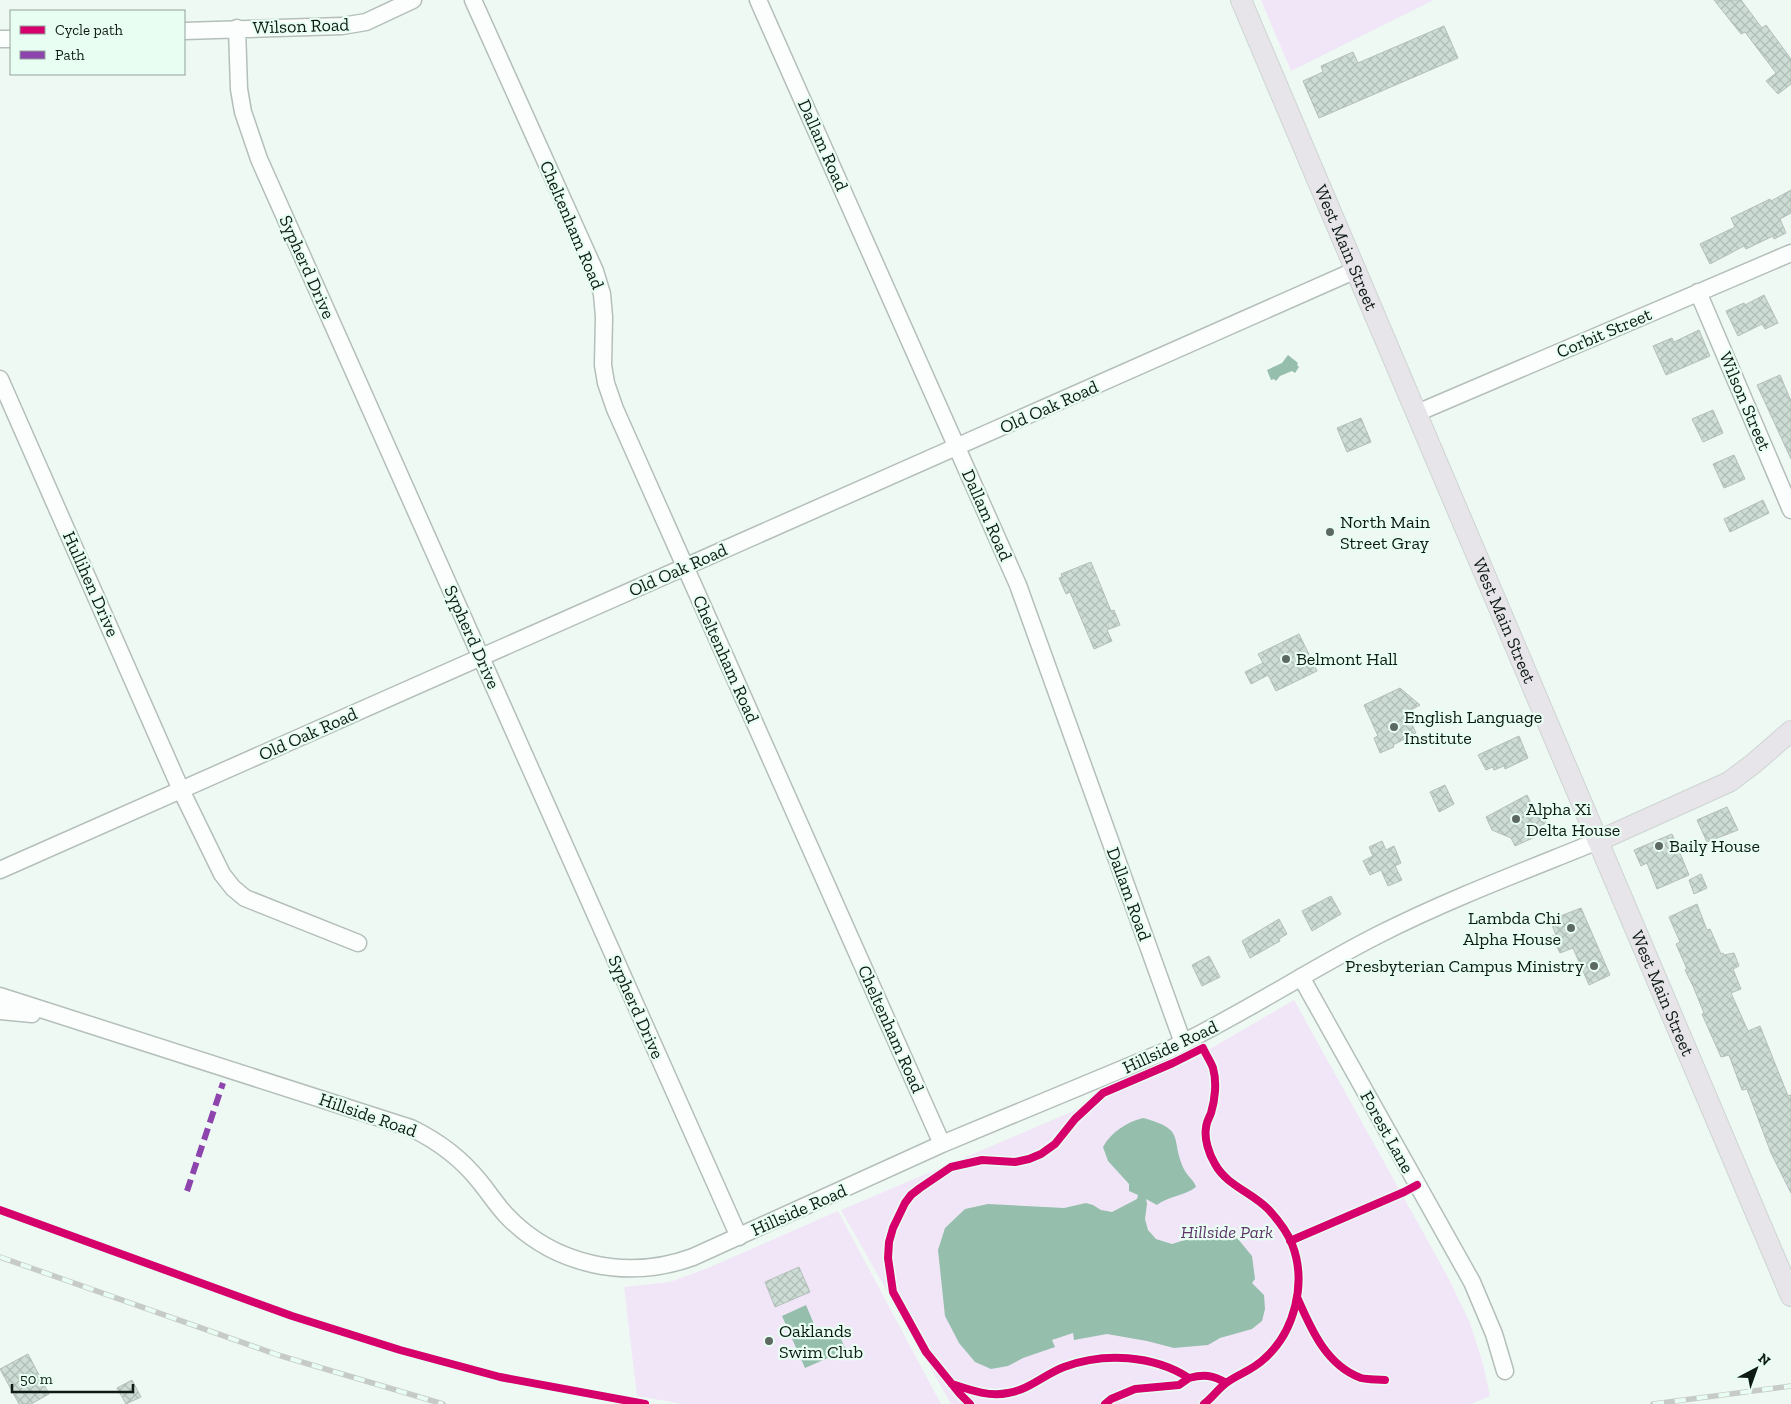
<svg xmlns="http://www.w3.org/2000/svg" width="1791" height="1404" font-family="'Zilla Slab',serif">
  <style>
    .green { fill: #f1e6f7 }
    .water { fill: #95bfac }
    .building { fill: url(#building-cross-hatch); stroke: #b4bfba }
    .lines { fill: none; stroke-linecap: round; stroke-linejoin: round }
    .minor-casing { stroke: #b4bfb9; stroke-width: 19 }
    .major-casing { stroke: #cdd4d1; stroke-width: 22 }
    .minor { stroke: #fcfefd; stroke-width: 16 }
    .major { stroke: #e8e5ea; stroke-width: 20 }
    .rail-casing { stroke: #c7cbc8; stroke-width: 5.5 }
    .rail { stroke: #e9fef3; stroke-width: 4; stroke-dasharray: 11; stroke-linecap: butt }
    .quiet { stroke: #8e44ad; stroke-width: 6; stroke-dasharray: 12 6; stroke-linecap: butt }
    .cycleway-casing { stroke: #e9fef3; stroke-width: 11 }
    .cycleway { stroke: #d6006c; stroke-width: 8 }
    .poi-dot { fill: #5c6963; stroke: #e9fef3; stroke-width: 2 }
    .labels { text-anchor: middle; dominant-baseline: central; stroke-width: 4.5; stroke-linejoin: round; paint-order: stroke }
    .street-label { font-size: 18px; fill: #0e1b15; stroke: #e9fef3 }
    .poi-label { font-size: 18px; fill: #0e1b15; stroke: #e9fef3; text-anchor: start }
    .park-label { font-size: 18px; font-style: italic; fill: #60366a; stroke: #e9fef3 }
  </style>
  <defs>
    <pattern id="building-cross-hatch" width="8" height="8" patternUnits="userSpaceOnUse" patternTransform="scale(1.25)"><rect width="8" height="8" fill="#cdddd5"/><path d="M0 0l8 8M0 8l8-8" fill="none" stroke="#afbdb6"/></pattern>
  </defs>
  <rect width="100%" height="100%" fill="#eef9f3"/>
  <!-- green -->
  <path class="green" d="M1261,0h173l-143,71z
    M1294,1000l155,279 21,44 13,41 7,32 -19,8h-520l-110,-194 343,-146z
    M838,1211l103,193h-258l-46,-8 -13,-109 46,-5 40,-15z"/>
  <!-- water -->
  <path class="water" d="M1288,355l10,8 -1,2 2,2 -4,6 -3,-2 -12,5 -4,5 -2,-2 -3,1 -4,-10 15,-7z
    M1143,1118c45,12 26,21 42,53 3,6 9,9 11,16 -11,9 -28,9 -39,18l-11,-6 1,5 -2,15 3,11 8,9 16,5 22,-7 34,-4 10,6 14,17 3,23 -3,4 12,12 1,14 -3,12 -10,8 -32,9 -12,7 -34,3 -27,-7 -40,-7 -33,6 -1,-7 -21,7 3,7 -32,11 -15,8 -17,3 -16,-7 -16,-19 -14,-27 -7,-66 7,-22 20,-19 23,-5 76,4 22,-5 7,2 8,5 11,2 25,-13 1,-4 -9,-4v-7l-21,-23 -5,-14c8,-15 24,-25 40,-29z
    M806,1305l13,31 17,-8 10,22 -41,18 -23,-52z"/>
  <!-- building -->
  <path class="building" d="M1714,0h27l21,28 4,-3 25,34v25l-13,10 -12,-13 10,-8 -31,-41 -4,2z
    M1444,26l14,32 -139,60 -16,-37 20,-9 -2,-6 32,-14 5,11z
    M1791,190v23l-11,6 6,14 -12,6 -1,-3 -27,13 -2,-3 -34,18 -10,-20 35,-17 -4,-9 39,-19 1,2z
    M1764,295l14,28 -13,6 -3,-5 -24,12 -12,-25 18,-8 1,2z
    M1699,330l11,26 -44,19 -13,-29 19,-8 2,4z
    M1780,375l11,26v58l-34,-74z
    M1713,410l10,23 -20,9 -11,-23z
    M1361,418l10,24 -24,10 -10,-24z
    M1734,455l11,24 -21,9 -11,-24z
    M1763,500l6,13 -39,19 -6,-13z
    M1091,562l20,49 3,-1 6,15 -13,5 5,11 -18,8 -24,-57 -4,2 -7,-16 3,-1 -1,-3z
    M1299,634l18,37 -41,20 -8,-16 -17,9 -6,-12 18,-9 -5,-9z
    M1400,688l20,17 -9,5 4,8 -5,2 6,13 -23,12 1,2 -14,6 -6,-15 4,-2 -14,-31z
    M1519,736l9,22 -23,11 -1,-3 -10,4 -1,-3 -7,3 -8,-15z
    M1445,785l9,19 -15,8 -9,-20z
    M1527,795l9,18 4,-2 6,12 -15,7 4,7 -20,9 -4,-8 -19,-8 -6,-13z
    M1727,807l11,23 -31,12 -10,-22z
    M1672,834l17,41 -32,14 -10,-26 -6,3 -7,-16z
    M1382,841l4,9 8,-4 7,17 -6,3 7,14 -14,6 -7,-16 -11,5 -7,-14 10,-5 -4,-9z
    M1701,874l6,14 -13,6 -5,-14z
    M1331,896l10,18 -29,17 -10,-20z
    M1697,904l10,26 3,-1 11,25 2,-1 1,2 10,-2 5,13 -6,3 8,20 -10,4 17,38 12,-5 28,70 3,-1v98l-20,-40 -24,-64 -5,1 -13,-35 -8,2 -19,-43 2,-1 -11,-27 -8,-16 2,-1 -11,-25 4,-2 -11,-25z
    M1581,908l29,67 -21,10 -16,-37 -13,5 -8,-17 4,-1 -6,-15z
    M1279,919l8,15 -8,5 1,2 -30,17 -8,-17z
    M1209,956l11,21 -18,9 -10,-21z
    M799,1267l11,25 -35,15 -10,-25z
    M28,1354l21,40 -18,10h-12l-19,-35z
    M132,1380l9,17 -15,7 -9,-16z"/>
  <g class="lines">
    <defs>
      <path id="minor" d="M473,0l122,271 7,23 2,23 -1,48 3,18 9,26 327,735
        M758,0l260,585 165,458
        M237,28l2,61 4,23 16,47 480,1078
        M184,31l158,-5 24,-4 47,-22
        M0,39h11
        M1698,292l93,218
        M0,379l181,411 41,84 11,14 12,10 113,45
        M1417,413l374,-160
        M0,870l1356,-600
        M1301,977l171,305 22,52 11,37
        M0,996l411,132c27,13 50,30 69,54 9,11 16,22 26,33 48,51 122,66 187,42l249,-113 226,-94c72,-34 139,-79 210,-115 71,-36 146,-64 220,-94
        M0,1011l32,3"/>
      <g id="major">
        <path id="s1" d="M1241,0l550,1296"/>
        <path d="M1598,841l131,-59 24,-18 38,-33"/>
      </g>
    </defs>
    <!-- minor casing -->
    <use href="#minor" class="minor-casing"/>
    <!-- major casing -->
    <use href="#major" class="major-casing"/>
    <!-- minor -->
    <use href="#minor" class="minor"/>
    <!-- major -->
    <use href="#major" class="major"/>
    <defs>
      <path id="rail" d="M0,1257l278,98 165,49
        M1653,1404l138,-18"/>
    </defs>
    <!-- rail casing -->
    <use href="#rail" class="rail-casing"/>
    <!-- rail -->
    <use href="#rail" class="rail"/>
    <!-- quiet -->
    <path class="quiet" d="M187,1191l36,-108"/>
    <defs>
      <path id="cycleway" d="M0,1210l292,106 108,34 100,27 145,27
        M1290,1241l114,-49 13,-7
        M1297,1297c14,32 29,68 64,81 7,2 16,1 24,2
        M952,1384c18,6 37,13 56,9 21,-3 37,-19 56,-26 40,-15 89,-12 125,11 15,-4 24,-3 37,5
        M970,1404l-10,-10 -34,-42 -33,-60 -5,-34 1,-16 4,-14 12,-25 6,-8 9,-7 31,-21 31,-7 33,2 14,-3 12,-5 14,-10 20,-25 28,-26 70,-30 30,-15c3,7 8,14 10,20 4,14 2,32 -2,45 -2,5 -5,10 -5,15 -2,11 3,26 9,36 12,22 37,28 54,46 9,10 18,21 23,34 15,38 3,88 -28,115 -11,11 -26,15 -38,24 -8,6 -14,15 -22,21
        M1105,1404l6,-5 24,-10 44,-4 10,-7"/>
    </defs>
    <!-- cycleway casing -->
    <use href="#cycleway" class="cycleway-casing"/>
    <!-- cycleway -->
    <use href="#cycleway" class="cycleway"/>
  </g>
  <!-- markers -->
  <g class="poi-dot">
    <circle cx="1330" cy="532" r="5"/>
    <circle cx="1286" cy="659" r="5"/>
    <circle cx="1394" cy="727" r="5"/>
    <circle cx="1516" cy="819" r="5"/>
    <circle cx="1659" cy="846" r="5"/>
    <circle cx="1571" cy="928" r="5"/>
    <circle cx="1594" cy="966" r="5"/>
    <circle cx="769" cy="1341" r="5"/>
  </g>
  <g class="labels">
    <!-- street labels -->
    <g class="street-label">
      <text transform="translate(301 26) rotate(-2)">Wilson Road</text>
      <text transform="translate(823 145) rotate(66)">Dallam Road</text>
      <text transform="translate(572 225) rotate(67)">Cheltenham Road</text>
      <text stroke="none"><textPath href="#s1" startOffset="269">West Main Street</textPath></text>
      <text transform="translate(307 267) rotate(66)">Sypherd Drive</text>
      <text transform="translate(1604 333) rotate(-23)">Corbit Street</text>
      <text transform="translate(1745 401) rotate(67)">Wilson Street</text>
      <text transform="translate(1049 407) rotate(-24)">Old Oak Road</text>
      <text transform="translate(987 515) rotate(66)">Dallam Road</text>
      <text transform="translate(678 570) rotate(-24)">Old Oak Road</text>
      <text transform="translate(91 584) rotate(66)">Hullihen Drive</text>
      <text stroke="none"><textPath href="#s1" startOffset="674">West Main Street</textPath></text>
      <text transform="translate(472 637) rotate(66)">Sypherd Drive</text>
      <text transform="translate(726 659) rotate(66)">Cheltenham Road</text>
      <text transform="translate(308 734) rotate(-24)">Old Oak Road</text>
      <text transform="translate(1129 894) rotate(70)">Dallam Road</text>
      <text stroke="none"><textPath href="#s1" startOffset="1079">West Main Street</textPath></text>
      <text transform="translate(636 1007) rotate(66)">Sypherd Drive</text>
      <text transform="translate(891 1029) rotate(66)">Cheltenham Road</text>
      <text transform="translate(1170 1047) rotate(-25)">Hillside Road</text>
      <text transform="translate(368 1115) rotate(19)">Hillside Road</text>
      <text transform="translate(1387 1132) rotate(61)">Forest Lane</text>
      <text transform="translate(799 1210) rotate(-24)">Hillside Road</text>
    </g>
    <!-- poi labels -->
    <g class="poi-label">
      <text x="1340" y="522">North Main<tspan x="1340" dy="21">Street Gray</tspan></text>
      <text x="1296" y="659">Belmont Hall</text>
      <text x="1404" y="717">English Language<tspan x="1404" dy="21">Institute</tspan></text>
      <text x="1526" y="809">Alpha Xi<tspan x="1526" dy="21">Delta House</tspan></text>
      <text x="1669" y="846">Baily House</text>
      <text x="1561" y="918" text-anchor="end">Lambda Chi<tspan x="1561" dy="21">Alpha House</tspan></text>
      <text x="1584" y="966" text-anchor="end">Presbyterian Campus Ministry</text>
      <text x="779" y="1331">Oaklands<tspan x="779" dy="21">Swim Club</tspan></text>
    </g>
    <!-- park labels -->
    <g class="park-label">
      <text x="1227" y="1232">Hillside Park</text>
    </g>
  </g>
  <!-- legend -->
  <rect x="10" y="10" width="175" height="65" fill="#e9fef3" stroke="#91a39a"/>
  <rect x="20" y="26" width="25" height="8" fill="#d6006c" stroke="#91a39a"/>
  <text x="55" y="35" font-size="15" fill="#0e1b15">Cycle path</text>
  <rect x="20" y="51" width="25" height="8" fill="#8e44ad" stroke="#91a39a"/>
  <text x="55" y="60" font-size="15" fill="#0e1b15">Path</text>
  <!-- north arrow -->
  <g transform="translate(1756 1369) rotate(41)" stroke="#e9fef3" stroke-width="4" paint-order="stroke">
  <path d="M0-4L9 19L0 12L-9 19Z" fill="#0e1b15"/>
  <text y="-8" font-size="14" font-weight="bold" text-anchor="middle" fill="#0e1b15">N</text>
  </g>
  <!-- scale -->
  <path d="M12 1384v8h121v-8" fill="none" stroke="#0e1b15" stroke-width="2.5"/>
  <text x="20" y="1384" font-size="15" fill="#0e1b15" stroke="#e9fef3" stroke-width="4" paint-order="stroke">50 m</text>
</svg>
